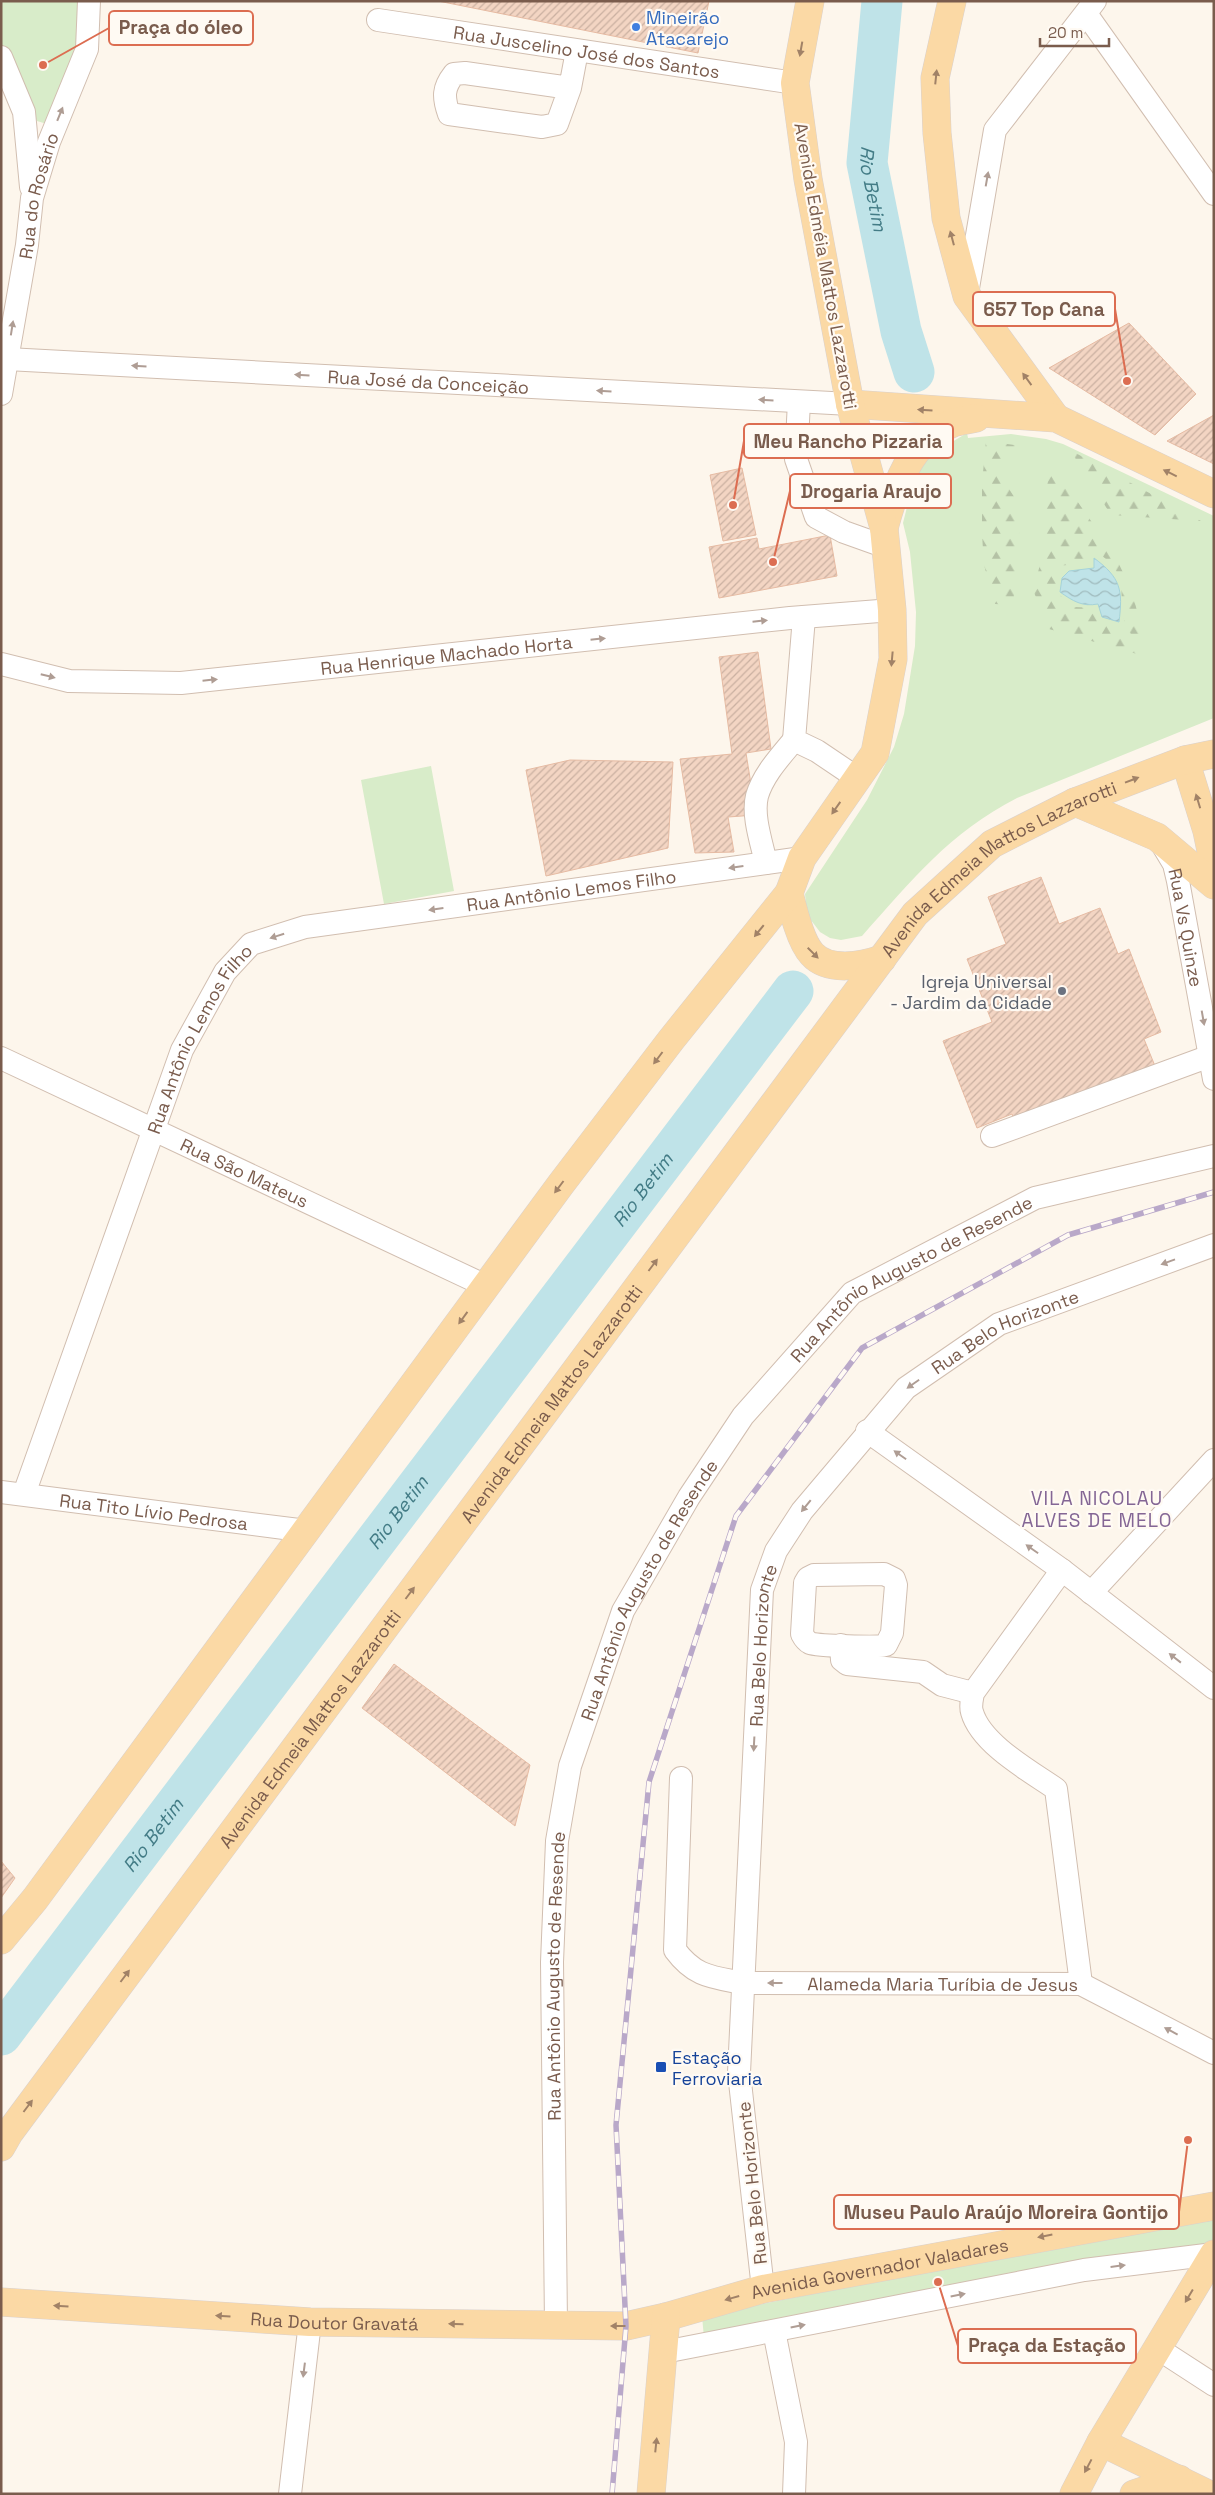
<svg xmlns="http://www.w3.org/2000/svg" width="1215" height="2495" font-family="'Space Grotesk',sans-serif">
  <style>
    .green { fill: #d8ecc9 }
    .forest { fill: url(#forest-firs) }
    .water { fill: url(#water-waves); stroke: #a5d3da }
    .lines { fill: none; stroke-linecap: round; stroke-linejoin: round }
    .river { stroke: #bfe3e8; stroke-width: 41 }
    .building { fill: url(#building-hatch); stroke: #e6bba3 }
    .minor-casing { stroke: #d1beb0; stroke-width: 24 }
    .major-casing { stroke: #dad1cd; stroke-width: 29 }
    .minor { stroke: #fff; stroke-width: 22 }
    .major { stroke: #fbd9a5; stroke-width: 28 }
    .rail-casing { stroke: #b9a8c9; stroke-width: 5.5 }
    .rail { stroke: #fffaf3; stroke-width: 4; stroke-dasharray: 11; stroke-linecap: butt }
    .oneway { fill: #a18267 }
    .oneway2 { fill: #af9d94 }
    .shop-dot { fill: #3f7fe0; stroke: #fffaf3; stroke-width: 2 }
    .worship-dot { fill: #6b7280; stroke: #fffaf3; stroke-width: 2 }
    .transit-dot { fill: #1a4fb4; stroke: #fffaf3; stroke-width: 2 }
    .labels { text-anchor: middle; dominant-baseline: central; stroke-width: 4.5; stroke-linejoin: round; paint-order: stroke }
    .shop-label { font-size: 18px; fill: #366cbe; stroke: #fffaf3; text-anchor: start }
    .street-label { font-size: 18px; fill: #7a5c4d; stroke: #fffaf3 }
    .worship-label { font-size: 18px; fill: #5b616d; stroke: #fffaf3; text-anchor: end }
    .transit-label { font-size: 18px; fill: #164399; stroke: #fffaf3; text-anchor: start }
    .water-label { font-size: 19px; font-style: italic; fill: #437c86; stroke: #fffaf3 }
    .neighbourhood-label { font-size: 19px; letter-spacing: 1px; fill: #846695; stroke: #fffaf3 }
    .leader { fill: none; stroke: #dc6d51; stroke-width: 2 }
    .callout-dot { fill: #dc6d51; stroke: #fffaf3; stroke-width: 2 }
    .callout { fill: #fffaf3; stroke: #dc6d51; stroke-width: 2 }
    .callout-label { font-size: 19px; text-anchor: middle; font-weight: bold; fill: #7a5c4d }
  </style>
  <defs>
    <pattern id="forest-firs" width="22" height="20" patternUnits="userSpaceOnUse" patternTransform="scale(1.25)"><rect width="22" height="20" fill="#d8ecc9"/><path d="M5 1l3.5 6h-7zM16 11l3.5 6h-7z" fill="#b4c2a5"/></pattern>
    <pattern id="water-waves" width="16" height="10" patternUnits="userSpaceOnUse" patternTransform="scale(1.25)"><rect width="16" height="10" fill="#bfe3e8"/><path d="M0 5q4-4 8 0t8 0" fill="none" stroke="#a0bbbe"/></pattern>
    <pattern id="building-hatch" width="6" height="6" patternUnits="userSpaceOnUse" patternTransform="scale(1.25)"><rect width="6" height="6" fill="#f3d5c3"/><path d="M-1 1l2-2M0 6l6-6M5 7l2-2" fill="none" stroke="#cab0a1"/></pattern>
  </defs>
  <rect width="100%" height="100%" fill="#fdf6ec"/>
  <!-- green -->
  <path class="green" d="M1,1h81l-3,47 -32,76 -10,-3c-12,-25 -14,-54 -36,-74z
    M967,433l1,5 43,-4 35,5 17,5 151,72v202l-197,80c-68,35 -105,82 -155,138l-21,4 -11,-2 -10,-6 -13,-17 -2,-21 62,-94 27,-53 10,-33 11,-68 1,-34 -6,-60 -7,-29 7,-28 11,-19 -6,-5 12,-14z
    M431,766l23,125 -70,13 -23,-124z
    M1195,2218l19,1v28l-510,91 -2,-22z"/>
  <!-- forest -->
  <path class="forest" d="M986,441l35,5 -16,11 -8,12c3,8 19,29 20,33 5,32 0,71 -4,103l-18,-1 -11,-39 -2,-31v-51z
    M1070,450l131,71 -90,-6z
    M1049,472l10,3 55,79 18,37 10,40 -6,9c-4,-5 -10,-11 -11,-17 -8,-33 6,-47 -28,-71l-10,11 -29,3 -2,26 18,15 21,1 2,7 21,11 26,30 -95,-27 -16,-39 12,-43 -1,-38z"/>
  <!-- water -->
  <path class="water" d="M1094,558c27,20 29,32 25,64l-17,-5 -4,-13c-16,3 -25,-3 -38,-12l2,-14 7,-7 25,-3z"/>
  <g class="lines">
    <!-- river -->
    <g class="river">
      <path id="s1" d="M882,1l-15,162 34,168 13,41"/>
      <path id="s2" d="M1,2035l792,-1044"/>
    </g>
  </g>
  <!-- building -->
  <path class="building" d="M438,1h271l-11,52z
    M1129,323l67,71 -41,41 -106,-67z
    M1214,415v49l-47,-23z
    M742,468l14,67 -33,6 -13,-66z
    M830,535l7,41 -118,22 -10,-51 48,-9 2,11z
    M758,652l13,97 -25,4 10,62 -28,2 6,35 -39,1 -15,-94 52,-5 -13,-97z
    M570,760l103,2 -5,86 -122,28 -20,-106z
    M1041,877l18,47 41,-16 18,46 11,-5 32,83 -17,7 11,27 -141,55 -2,-7 -35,14 -34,-87 49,-19 -25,-63 39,-15 -18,-47z
    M394,1664l136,101 -15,61 -153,-118z
    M1,1861l14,17 -14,20z"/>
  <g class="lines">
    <defs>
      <g id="minor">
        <path d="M1087,15l127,179"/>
        <path id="s3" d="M378,20l417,63"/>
        <path d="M1,57l23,55 7,75"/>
        <path d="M570,88l-105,-15 -11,1c-11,14 -11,23 -5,40l93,13 15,-3 13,-36 7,-37"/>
        <path d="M967,294l28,-164 100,-129"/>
        <path id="s4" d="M7,359l843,45"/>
        <path id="s5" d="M1,394l26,-149 5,-47 17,-56 38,-93 2,-48"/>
        <path d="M799,402l-3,57 20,58 28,15 42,15"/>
        <path d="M804,617l-10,123 23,11 40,27"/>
        <path id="s6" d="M1,664l68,17 112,2 609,-65 102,-8"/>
        <path id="s7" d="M1162,844l12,20 4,17 36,198"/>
        <path d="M766,863c-4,-19 -14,-47 -9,-67 6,-21 23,-39 37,-56"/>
        <path id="s8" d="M1,1058l485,228"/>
        <path d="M992,1136l218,-80"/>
        <path d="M867,1431l195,139 152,118"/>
        <path id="s9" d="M1,1492l306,39"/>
        <path id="s10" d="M24,1494l158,-444 43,-78 26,-28 54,-17 497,-69"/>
        <path d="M1062,1570l-89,123c-1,6 -3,13 -1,19 9,32 58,59 84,77l25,195"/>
        <path d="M884,1574l10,5 2,6 -4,48 -6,12c-7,3 -68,1 -76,-2 -4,-2 -6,-5 -8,-9l3,-51 3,-5 6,-3z"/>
        <path d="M1091,1593l123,-133"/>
        <path d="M841,1645l1,15 5,4 76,8 19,13 31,8"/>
        <path id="s11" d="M681,1778l-6,172c20,27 37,27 68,33l338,1 133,69"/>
        <path id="s12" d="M763,2289l-24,-216 23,-483 14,-39 26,-40 104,-123 93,-64 215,-79"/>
        <path id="s13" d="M556,2325l-4,-363 5,-121 13,-75 53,-155 66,-114 54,-81 109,-123 183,-95 179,-42"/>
        <path d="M774,2331l22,111 -2,52"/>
        <path d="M1157,2348l57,37"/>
        <path d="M664,2352l420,-82 130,-16"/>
        <path d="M290,2494l20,-172"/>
      </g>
      <g id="major">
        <path d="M952,1l-17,77 2,55 9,85 21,78 89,122"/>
        <path d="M850,404l206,14 158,76"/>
        <path d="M884,528c11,-41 26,-88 69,-105 7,-3 16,-3 23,-5"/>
        <path d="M1185,760l22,71 7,34"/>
        <path d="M1075,802l82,35 57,48"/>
        <path d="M789,893c4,17 11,48 23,61 16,18 50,12 70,5"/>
        <path d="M1,1940l34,-41 526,-715 110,-144 118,-147 13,-35 73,-105 18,-94 -1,-49 -8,-82 -34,-124 -42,-225 -13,-96 15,-82"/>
        <path id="s14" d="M1,2147l8,-14 906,-1219 77,-70 83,-42 110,-42 29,-6"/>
        <path id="s15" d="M1,2302l309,20 316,4 40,-9 97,-28 451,-83"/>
        <path d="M1101,2442l107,52"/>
        <path d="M651,2494l15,-177"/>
        <path d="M1074,2494l27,-52 113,-188"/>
        <path d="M1134,2494l45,-15"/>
      </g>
    </defs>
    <!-- minor casing -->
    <use href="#minor" class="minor-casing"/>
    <!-- major casing -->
    <use href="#major" class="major-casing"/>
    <!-- minor -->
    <use href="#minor" class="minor"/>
    <!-- major -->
    <use href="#major" class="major"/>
    <defs>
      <path id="rail" d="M612,2494l14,-168 -10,-201 33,-343 87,-266 126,-168 206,-113 146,-43"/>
    </defs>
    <!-- rail casing -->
    <use href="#rail" class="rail-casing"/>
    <!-- rail -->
    <use href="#rail" class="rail"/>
  </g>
  <!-- one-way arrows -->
  <defs><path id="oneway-solid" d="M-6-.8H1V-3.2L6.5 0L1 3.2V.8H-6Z" transform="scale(1.25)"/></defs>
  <g class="oneway">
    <use href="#oneway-solid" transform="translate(801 49) rotate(100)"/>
    <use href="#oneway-solid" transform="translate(936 77) rotate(-84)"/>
    <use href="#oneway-solid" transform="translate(952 238) rotate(-105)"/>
    <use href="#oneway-solid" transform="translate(1027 379) rotate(-126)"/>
    <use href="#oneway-solid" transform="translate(925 410) rotate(-176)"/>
    <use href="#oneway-solid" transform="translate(1170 473) rotate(-154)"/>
    <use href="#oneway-solid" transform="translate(892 659) rotate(95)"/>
    <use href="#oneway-solid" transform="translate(1132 780) rotate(-21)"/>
    <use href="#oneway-solid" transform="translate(1198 801) rotate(-107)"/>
    <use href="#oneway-solid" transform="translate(836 808) rotate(125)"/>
    <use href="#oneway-solid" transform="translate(759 931) rotate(129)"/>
    <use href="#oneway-solid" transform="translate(813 953) rotate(45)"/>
    <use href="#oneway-solid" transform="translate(658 1058) rotate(127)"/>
    <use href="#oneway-solid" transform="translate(559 1187) rotate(127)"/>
    <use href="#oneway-solid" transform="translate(653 1265) rotate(-53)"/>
    <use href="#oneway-solid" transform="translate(463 1318) rotate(126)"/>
    <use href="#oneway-solid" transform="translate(410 1593) rotate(-53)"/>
    <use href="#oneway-solid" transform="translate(125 1976) rotate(-53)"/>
    <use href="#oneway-solid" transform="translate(28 2106) rotate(-53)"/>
    <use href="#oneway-solid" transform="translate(1045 2236) rotate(169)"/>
    <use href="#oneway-solid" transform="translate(1189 2296) rotate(121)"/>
    <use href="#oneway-solid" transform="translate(732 2298) rotate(164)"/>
    <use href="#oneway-solid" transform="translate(61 2306) rotate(-176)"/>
    <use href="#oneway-solid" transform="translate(223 2316) rotate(-176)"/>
    <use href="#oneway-solid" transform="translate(456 2324) rotate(-179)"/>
    <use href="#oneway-solid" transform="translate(618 2326) rotate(-180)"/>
    <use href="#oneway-solid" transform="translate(656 2445) rotate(-84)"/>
    <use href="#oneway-solid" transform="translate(1088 2466) rotate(118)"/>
  </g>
  <g class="oneway2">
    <use href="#oneway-solid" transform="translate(60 114) rotate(-68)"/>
    <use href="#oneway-solid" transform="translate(987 179) rotate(-80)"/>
    <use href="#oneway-solid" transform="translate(12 328) rotate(-81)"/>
    <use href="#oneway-solid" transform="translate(139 366) rotate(-177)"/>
    <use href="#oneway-solid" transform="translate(302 375) rotate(-177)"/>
    <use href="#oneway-solid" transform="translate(604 391) rotate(-177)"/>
    <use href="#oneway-solid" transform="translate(766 400) rotate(-177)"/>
    <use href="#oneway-solid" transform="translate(760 621) rotate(-6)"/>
    <use href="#oneway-solid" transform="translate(598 639) rotate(-6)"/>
    <use href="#oneway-solid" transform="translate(48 676) rotate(14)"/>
    <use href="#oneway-solid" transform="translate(210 680) rotate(-6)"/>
    <use href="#oneway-solid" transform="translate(736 867) rotate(172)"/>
    <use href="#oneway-solid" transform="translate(436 909) rotate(172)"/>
    <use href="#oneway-solid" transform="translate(277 936) rotate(163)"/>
    <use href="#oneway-solid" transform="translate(1203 1018) rotate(80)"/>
    <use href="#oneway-solid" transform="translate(1168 1262) rotate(160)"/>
    <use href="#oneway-solid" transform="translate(913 1384) rotate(145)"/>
    <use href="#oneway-solid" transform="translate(900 1455) rotate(-145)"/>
    <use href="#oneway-solid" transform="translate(806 1506) rotate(129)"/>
    <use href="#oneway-solid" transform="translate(1032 1549) rotate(-145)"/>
    <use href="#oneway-solid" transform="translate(1175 1658) rotate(-142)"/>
    <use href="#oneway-solid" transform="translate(754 1744) rotate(93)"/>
    <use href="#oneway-solid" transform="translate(775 1983) rotate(-180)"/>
    <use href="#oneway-solid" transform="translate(1171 2031) rotate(-152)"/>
    <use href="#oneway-solid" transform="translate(1118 2266) rotate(-7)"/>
    <use href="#oneway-solid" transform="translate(958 2295) rotate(-11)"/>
    <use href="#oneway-solid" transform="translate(798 2326) rotate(-11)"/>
    <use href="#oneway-solid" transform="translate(304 2370) rotate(97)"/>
  </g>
  <!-- markers -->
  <circle class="shop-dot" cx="636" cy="27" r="5"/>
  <circle class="worship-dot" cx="1062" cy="991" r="5"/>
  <rect class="transit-dot" x="655" y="2061" width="12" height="12" rx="2.5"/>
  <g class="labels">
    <!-- shop labels -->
    <g class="shop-label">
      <text x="646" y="17">Mineirão<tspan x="646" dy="21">Atacarejo</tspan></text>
    </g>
    <!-- street labels -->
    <g class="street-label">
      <text stroke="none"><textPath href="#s3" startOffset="211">Rua Juscelino José dos Santos</textPath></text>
      <text stroke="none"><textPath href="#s5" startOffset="202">Rua do Rosário</textPath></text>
      <text transform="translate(826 266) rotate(80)">Avenida Edméia Mattos Lazzarotti</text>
      <text stroke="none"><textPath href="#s4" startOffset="422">Rua José da Conceição</textPath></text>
      <text stroke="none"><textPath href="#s6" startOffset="449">Rua Henrique Machado Horta</textPath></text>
      <text stroke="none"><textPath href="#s14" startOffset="1630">Avenida Edmeia Mattos Lazzarotti</textPath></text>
      <text stroke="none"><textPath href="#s10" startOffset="924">Rua Antônio Lemos Filho</textPath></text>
      <text stroke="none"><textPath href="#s7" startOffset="88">Rua Vs Quinze</textPath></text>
      <text stroke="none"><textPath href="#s10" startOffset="489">Rua Antônio Lemos Filho</textPath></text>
      <text stroke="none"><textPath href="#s8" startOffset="269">Rua São Mateus</textPath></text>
      <text stroke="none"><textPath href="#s13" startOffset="1174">Rua Antônio Augusto de Resende</textPath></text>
      <text stroke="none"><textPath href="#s12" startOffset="1066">Rua Belo Horizonte</textPath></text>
      <text stroke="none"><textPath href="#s14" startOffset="925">Avenida Edmeia Mattos Lazzarotti</textPath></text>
      <text stroke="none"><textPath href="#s9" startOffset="154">Rua Tito Lívio Pedrosa</textPath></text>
      <text stroke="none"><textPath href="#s13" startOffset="754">Rua Antônio Augusto de Resende</textPath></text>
      <text stroke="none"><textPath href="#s12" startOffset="646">Rua Belo Horizonte</textPath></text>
      <text stroke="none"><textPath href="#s14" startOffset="520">Avenida Edmeia Mattos Lazzarotti</textPath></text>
      <text stroke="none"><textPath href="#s13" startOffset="349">Rua Antônio Augusto de Resende</textPath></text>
      <text stroke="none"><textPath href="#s11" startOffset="450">Alameda Maria Turíbia de Jesus</textPath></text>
      <text transform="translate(752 2183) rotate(-96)">Rua Belo Horizonte</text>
      <text stroke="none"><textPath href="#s15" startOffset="886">Avenida Governador Valadares</textPath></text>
      <text stroke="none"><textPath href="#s15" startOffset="334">Rua Doutor Gravatá</textPath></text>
    </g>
    <!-- worship labels -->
    <g class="worship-label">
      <text x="1052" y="981">Igreja Universal<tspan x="1052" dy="21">- Jardim da Cidade</tspan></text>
    </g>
    <!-- transit labels -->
    <g class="transit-label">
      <text x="672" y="2057">Estação<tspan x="672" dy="21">Ferroviaria</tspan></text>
    </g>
    <!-- water labels -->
    <g class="water-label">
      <text stroke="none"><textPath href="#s1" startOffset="189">Rio Betim</textPath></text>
      <text stroke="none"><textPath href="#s2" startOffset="1061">Rio Betim</textPath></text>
      <text stroke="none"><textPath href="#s2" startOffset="656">Rio Betim</textPath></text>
      <text stroke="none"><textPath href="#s2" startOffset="251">Rio Betim</textPath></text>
    </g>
    <!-- neighbourhood labels -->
    <g class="neighbourhood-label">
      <text x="1097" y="1498">VILA NICOLAU<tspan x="1097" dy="22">ALVES DE MELO</tspan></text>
    </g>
  </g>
  <!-- callouts -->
  <path class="leader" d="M43 65L109 28M1127 381L1115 309M733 505L744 441M773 562L790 491M1188 2140L1179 2212M938 2282L958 2346"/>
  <g class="callout-dot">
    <circle cx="43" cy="65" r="5"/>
    <circle cx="1127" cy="381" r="5"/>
    <circle cx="733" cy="505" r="5"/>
    <circle cx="773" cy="562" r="5"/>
    <circle cx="1188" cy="2140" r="5"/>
    <circle cx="938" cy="2282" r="5"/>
  </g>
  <g class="callout">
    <rect x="109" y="11" width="144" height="34" rx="5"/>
    <rect x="973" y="292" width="142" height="34" rx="5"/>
    <rect x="744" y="424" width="209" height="34" rx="5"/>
    <rect x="790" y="474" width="161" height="34" rx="5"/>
    <rect x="834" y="2195" width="345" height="34" rx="5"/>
    <rect x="958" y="2329" width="178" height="34" rx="5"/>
  </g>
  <g class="callout-label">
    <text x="181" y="34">Praça do óleo</text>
    <text x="1044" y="316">657 Top Cana</text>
    <text x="848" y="448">Meu Rancho Pizzaria</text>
    <text x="871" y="498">Drogaria Araujo</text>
    <text x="1006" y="2219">Museu Paulo Araújo Moreira Gontijo</text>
    <text x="1047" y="2352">Praça da Estação</text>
  </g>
  <!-- border -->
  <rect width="1215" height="2495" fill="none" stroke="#7a5c4d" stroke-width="5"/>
  <!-- scale -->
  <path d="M1040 38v8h69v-8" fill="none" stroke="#7a5c4d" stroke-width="2.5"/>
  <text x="1048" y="38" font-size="15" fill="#7a5c4d" stroke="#fffaf3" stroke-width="4" paint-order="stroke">20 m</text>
</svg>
